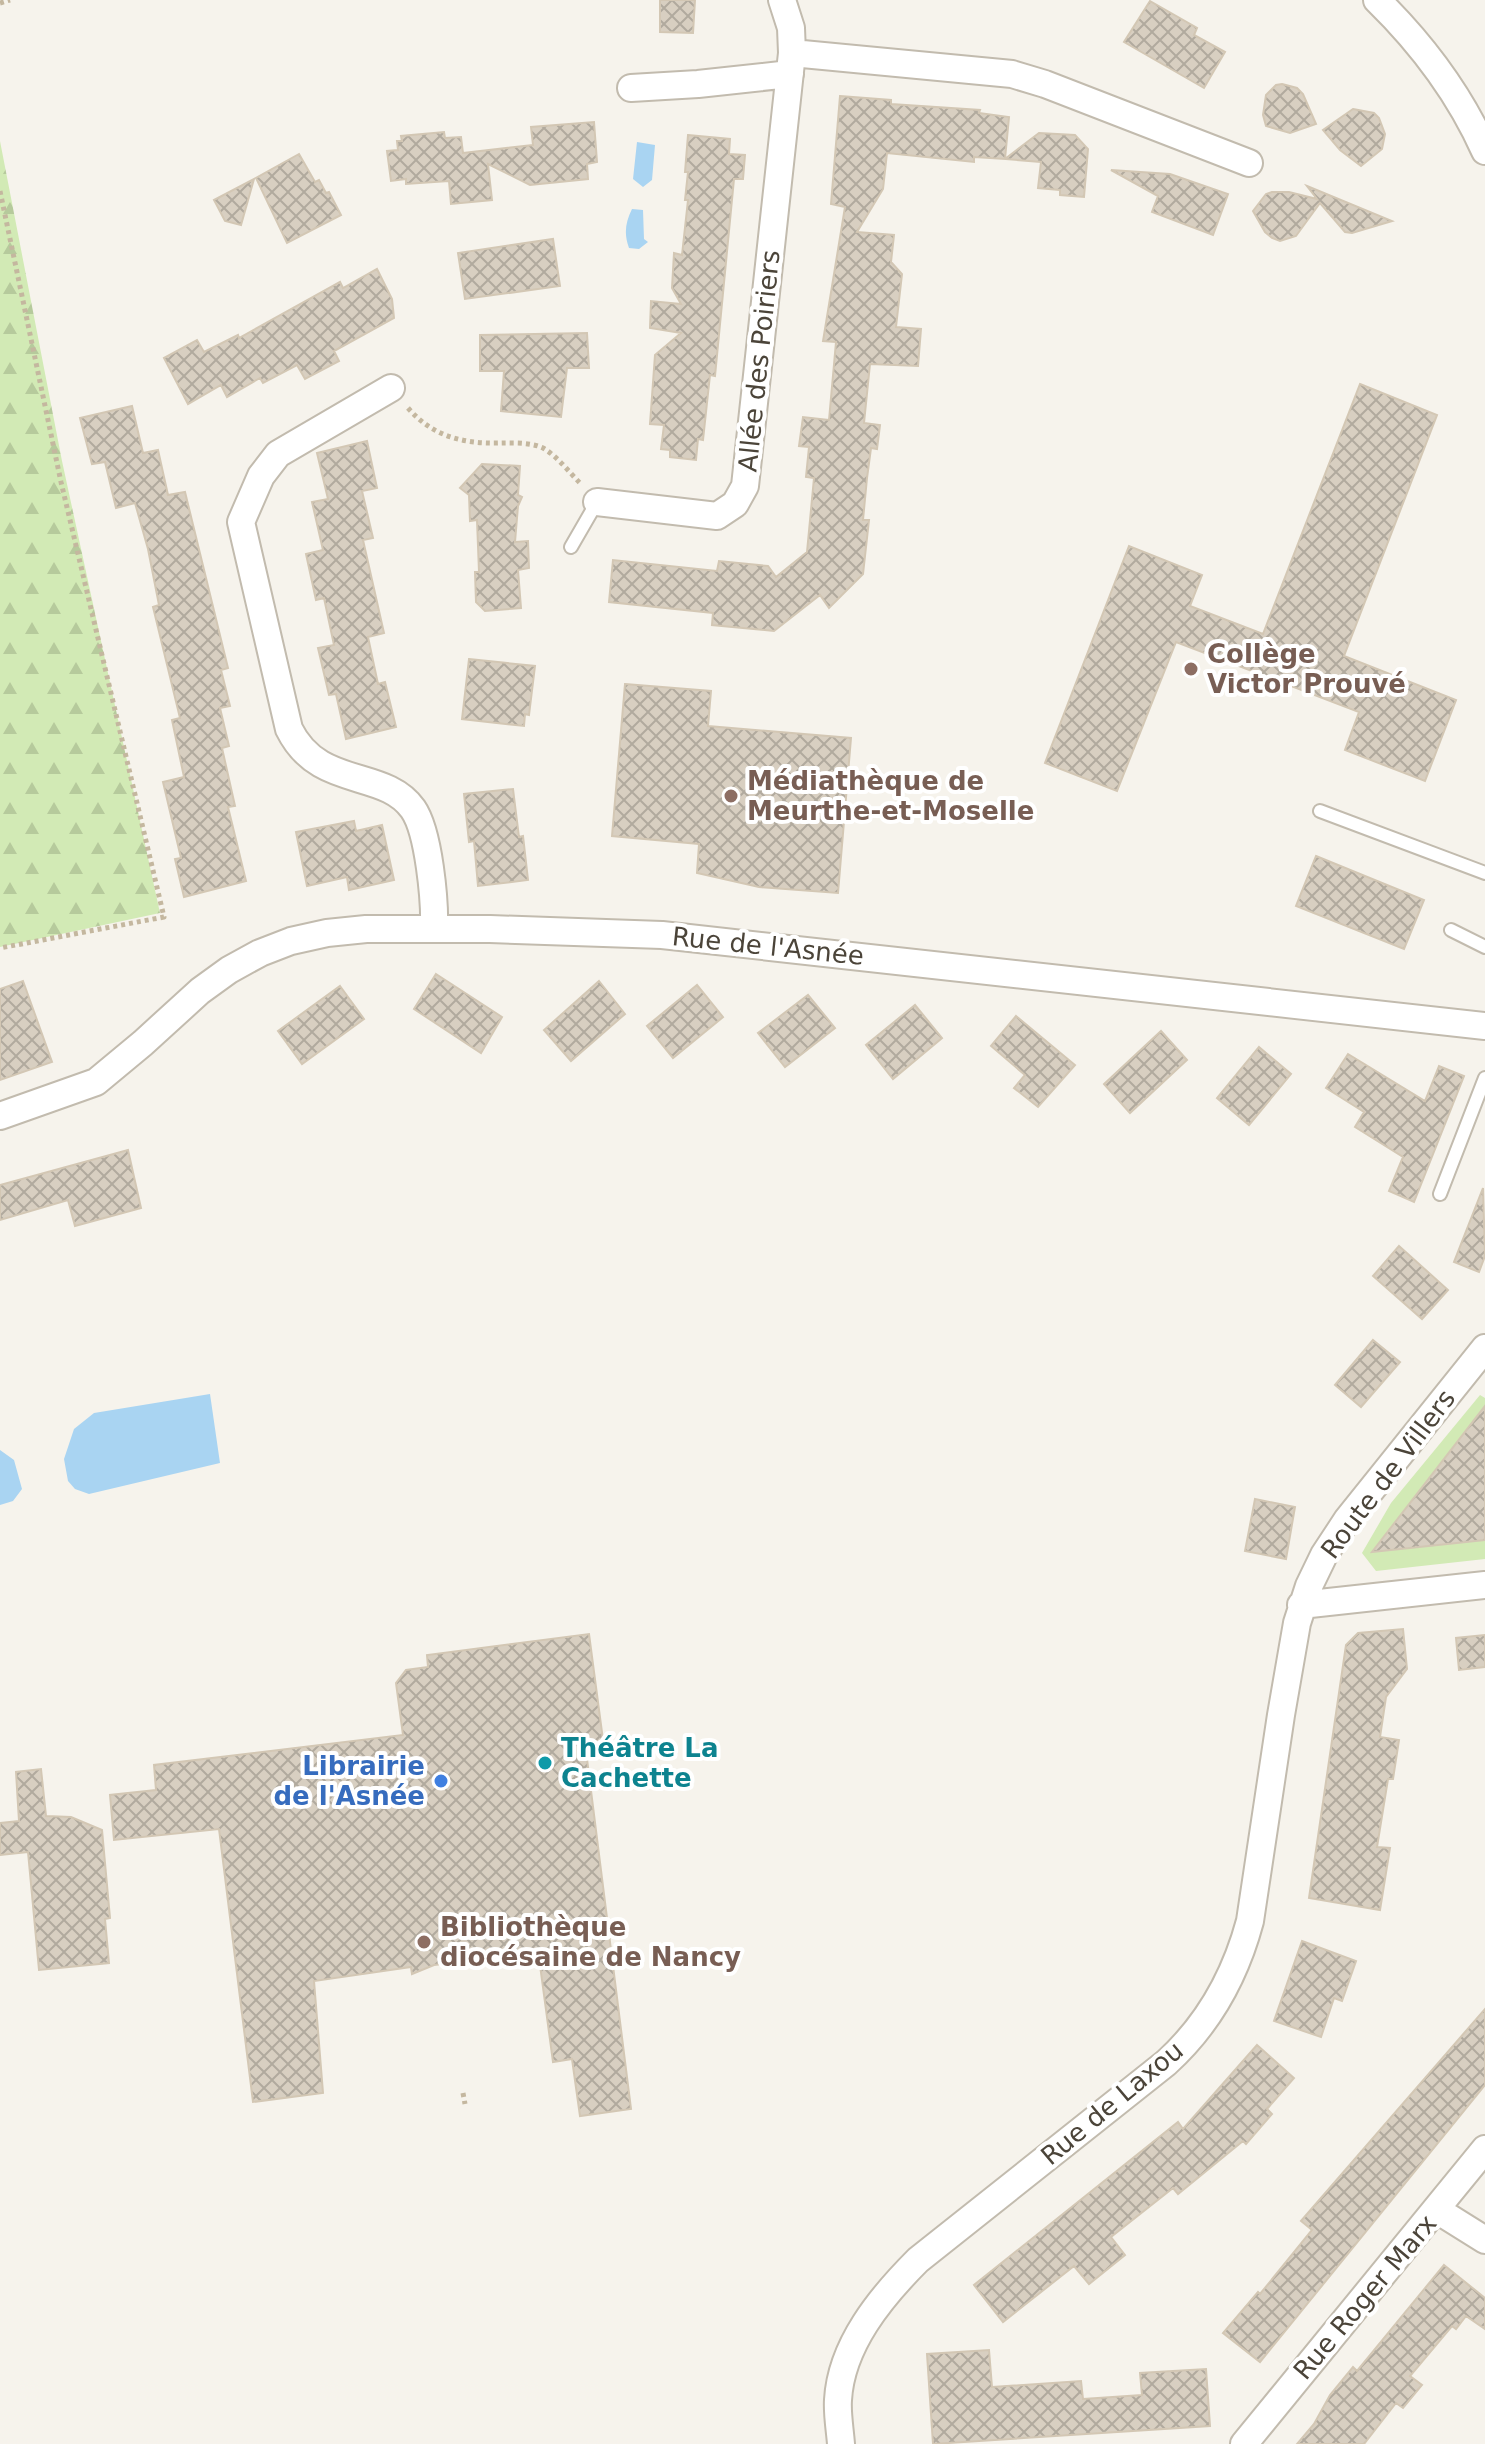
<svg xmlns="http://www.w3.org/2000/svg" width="1485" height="2444" font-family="'DejaVu Sans',sans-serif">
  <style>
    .green { fill: #d2eab5 }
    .forest { fill: url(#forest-firs) }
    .water { fill: #a9d4f2 }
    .building { fill: url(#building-cross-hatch); stroke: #d3c7b4; stroke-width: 2 }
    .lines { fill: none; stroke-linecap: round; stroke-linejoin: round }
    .service-casing { stroke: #c2bbae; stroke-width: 16 }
    .minor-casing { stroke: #c2bbae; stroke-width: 30 }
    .path { stroke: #c4b79f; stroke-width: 5; stroke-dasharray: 4 4; stroke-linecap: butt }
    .service { stroke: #fff; stroke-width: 12 }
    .minor { stroke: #fff; stroke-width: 26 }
    .education-dot { fill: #8d6e63; stroke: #fff; stroke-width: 3 }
    .culture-dot { fill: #0f9aa8; stroke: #fff; stroke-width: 3 }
    .shop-dot { fill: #3f7fe0; stroke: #fff; stroke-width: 3 }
    .labels { text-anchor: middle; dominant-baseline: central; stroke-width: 8; stroke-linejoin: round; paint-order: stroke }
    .street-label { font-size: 26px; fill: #4b4439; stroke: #fff }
    .education-label { font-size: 26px; font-weight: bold; fill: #785e54; stroke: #fff; text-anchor: start }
    .culture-label { font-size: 26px; font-weight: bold; fill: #0d838f; stroke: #fff; text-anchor: start }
    .shop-label { font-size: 26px; font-weight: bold; fill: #366cbe; stroke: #fff; text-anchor: end }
  </style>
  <defs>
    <pattern id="forest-firs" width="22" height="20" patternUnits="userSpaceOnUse" patternTransform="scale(2)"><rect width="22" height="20" fill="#d2eab5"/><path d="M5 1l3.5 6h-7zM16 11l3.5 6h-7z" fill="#b6ca9c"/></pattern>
    <pattern id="building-cross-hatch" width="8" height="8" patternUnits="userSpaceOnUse" patternTransform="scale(2)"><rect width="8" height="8" fill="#d8cfc1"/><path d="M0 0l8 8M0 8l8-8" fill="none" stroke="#b1aa9e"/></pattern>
  </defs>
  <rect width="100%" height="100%" fill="#f6f3ec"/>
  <!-- green -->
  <path class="green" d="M1480,1395l5,3v16l-95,136 95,-10v19l-109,12 -14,-18 29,-50z"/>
  <!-- forest -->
  <path class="forest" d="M0,141l62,320 98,452 -160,34z"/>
  <!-- water -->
  <path class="water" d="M637,142l18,3 -3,35 -9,7 -10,-8z
    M632,209l11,1 1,29 4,3 -9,7 -10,-1c-5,-14 -4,-25 3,-39z
    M210,1394l10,69 -131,31 -14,-5 -7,-8 -4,-22 10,-30 20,-16z
    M0,1450l14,10 8,29 -9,12 -13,4z"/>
  <!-- building -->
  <path class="building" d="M660,0h35l-2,33 -33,-1z
    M1150,1l47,27 -3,7 31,17 -21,36 -80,-46z
    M1282,84l15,4 6,6 13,30 -26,9 -24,-7 -3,-11 3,-20 10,-10z
    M840,96l51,4v4l89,6 -1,3 30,4 -4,42 -31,-2v5l-87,-9 -4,36 -26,43 37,3 -3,27 11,12 -6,53 25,2 -3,37 -48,-2 -6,59 16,2 -3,24 -6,-1 -4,30 -4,42h6l-6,54 -34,34 -9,-13 -46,36 -62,-6 1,-12 -104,-11 4,-42 104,11 2,-10 49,5 8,11 31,-25 7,-74 -8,-1 3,-30 -10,-1 4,-29 26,3 7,-78 -13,-1 22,-134 -14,-3z
    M1353,109l21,4 5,5 6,16 -3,15 -21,17 -21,-16 -17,-20z
    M594,122l3,40 -10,2 1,15 -58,6 -42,-21 4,36 -41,4 -2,-23 -43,3v-5l-15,2 -4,-30 11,-1 -1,-9h5l-1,-5 43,-4 1,6 16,-1 2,16 70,-8 -2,-18z
    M1039,133l36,2 13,14 -4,48 -24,-2v-5l-22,-2 3,-26 -36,-3z
    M688,135l42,4 -1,15 16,1 -2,24h-9l-19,197 -5,-1 -7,65 -5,-1 -2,21 -26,-3v-7l-9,-1 3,-24 -14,-1 5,-69 26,-22 -31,-5 1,-27 30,3 -9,-16 2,-35 8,2 6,-55h-3l3,-28h-3z
    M299,154l16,28 4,-2 7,13 3,-1 12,23 -54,28 -31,-65z
    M1111,170l59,4 58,20 -15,41 -61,-23 6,-16z
    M254,179l-13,46 -16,-4 -11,-21z
    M1307,186l85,35 -40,12 -7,-1 -25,-29 -24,33 -16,5 -8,-3 -7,-6 -12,-21 13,-17 6,-2h17l28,7z
    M553,239l7,47 -95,13 -7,-46z
    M377,269l15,30 2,19 -60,33 5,10 -34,18 -8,-14 -34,18 -3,-5 -33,19 -6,-12 -33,19 -24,-46 33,-18 7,12 34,-17 1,3 101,-56 3,6z
    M587,333l2,35h-22l-6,49 -60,-6 3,-40h-24v-36z
    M1360,384l77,31 -93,241 112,44 -31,81 -80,-31 14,-38 -183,-70 -59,149 -72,-28 84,-217 73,29 -12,31 73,28z
    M132,406l11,47 15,-3 10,45 17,-3 43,176 -7,2 9,36 -10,2 9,38 -7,2 13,58 -7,1 18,74 -62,16 -9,-38 6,-1 -18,-76 21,-5 -12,-57 8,-2 -27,-111 6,-2 -11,-56 -13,-46 -19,5 -11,-46 -13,2 -12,-46z
    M367,441l10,47 -15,3 11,47 -10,2 21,93 -16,4 10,47 7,-2 11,45 -50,12 -10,-45 -7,1 -11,-47 16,-3 -10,-47 -8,2 -10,-46 17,-4 -11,-48 16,-3 -11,-46z
    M482,464l38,2 -2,29 4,2 -4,9 -3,36 13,-1 1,27 -11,2 3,38 -36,3 -9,-9 -1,-30h4l-2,-52 -7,1 -1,-26 -9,-7z
    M469,659l66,7 -6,49 -4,-1 -1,12 -62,-7z
    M625,684l86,7 -3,35 143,12 -13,155 -79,-6 -62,-14 2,-29 -87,-8z
    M513,789l6,48 4,-1 5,44 -50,6 -4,-45 -5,1 -5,-48z
    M354,821l2,10 26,-6 12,55 -45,10 -2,-13 -40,9 -11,-54z
    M1316,856l108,44 -20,49 -108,-43z
    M436,974l66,43 -21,36 -67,-44z
    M23,981l29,81 -52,18v-91z
    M599,981l26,33 -54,47 -27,-31z
    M697,985l26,32 -50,41 -26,-32z
    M340,986l24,33 -62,45 -24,-33z
    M808,995l27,33 -50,39 -27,-34z
    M915,1005l27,33 -49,41 -27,-34z
    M1016,1016l59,49 -37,42 -24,-19 11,-13 -34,-29z
    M1161,1031l26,29 -57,53 -26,-29z
    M1259,1047l32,27 -42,51 -32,-27z
    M1348,1054l77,47 14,-35 25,10 -50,126 -25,-11 14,-34 -48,-30 9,-15 -38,-24z
    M128,1150l13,58 -66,18 -7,-26 -68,20v-35z
    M1483,1188l2,68 -6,16 -25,-10z
    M1399,1246l49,44 -26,29 -49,-43z
    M1373,1340l27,22 -39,45 -26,-22z
    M1485,1406v134l-113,12z
    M1255,1499l40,8 -9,52 -41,-8z
    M1403,1629l4,40 -21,28 -6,40 19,3 -6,39h-5l-11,68 13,1 -10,62 -71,-12 37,-253 12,-12z
    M589,1634l14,106 -18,3 46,366 -51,7 -8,-57 -19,3 -15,-112 -51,7 2,7 -21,-3 -34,4 -22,9 -1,-7 -97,14 9,112 -70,9 -34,-273 -105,11 -4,-45 46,-5 -2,-25 249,-30 -7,-52 10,-13 22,-3 -1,-12z
    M1485,1635v32l-26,3 -3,-32z
    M41,1769l5,47 25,1 31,13 8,88 -5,1 4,44 -70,7 -11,-118 -28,3v-32l19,-2 -3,-49z
    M1302,1941l54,20 -14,40 -8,-3 -13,39 -47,-16z
    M1485,2009v76l-225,277 -37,-29 35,-41 2,2 52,-64 -11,-9z
    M1257,2045l37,33 -27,31 5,5 -26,30 -3,-3 -65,53 -5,-6 -62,49 14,18 -36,29 -15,-18 -71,56 -29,-37 204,-163 5,7z
    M1444,2265l41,33v31l-19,-13 -10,13 -4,-3 -42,50 12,9 -19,23 -7,-5 -32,41h-67l17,-20 16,-29 23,-28 4,4z
    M989,2350l3,37 89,-6 2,18 59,-4 -2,-22 66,-4 4,57 -277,18 -6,-90z"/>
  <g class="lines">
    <defs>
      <path id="service" d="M571,547l26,-45
        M1320,811l165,62
        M1451,930l34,17
        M1440,1194l45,-116"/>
      <path id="minor" d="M1377,0c45,44 82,93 108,151
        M792,53l220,21 33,10 204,79
        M631,88l67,-4 92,-10
        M391,388l-113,66 -17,22 -20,46 48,207c30,61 95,39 124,80 16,23 22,92 21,120
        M597,502l120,14 18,-12 10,-18 47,-433 -1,-25 -9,-28
        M0,1116l96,-34 47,-39 57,-52 29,-21 31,-17 31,-12 36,-8 39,-4h124l172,6 823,91
        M1301,1605l184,-20
        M1437,2210l48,30
        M841,2444c-1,-14 -4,-30 -3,-44 3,-55 43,-103 80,-140l248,-197c43,-39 69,-86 84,-142l31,-206 16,-92 12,-37 15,-31 23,-35 138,-172
        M1244,2444l241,-295"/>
    </defs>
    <!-- service casing -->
    <use href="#service" class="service-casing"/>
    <!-- minor casing -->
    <use href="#minor" class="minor-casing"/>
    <!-- path -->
    <path class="path" d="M0,3l10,-3
      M0,191l61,291 103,435 -164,31
      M408,408c24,28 55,36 91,35 14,0 31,-1 44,5 14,8 26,24 37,35
      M463,2093l2,11"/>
    <!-- service -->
    <use href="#service" class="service"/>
    <!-- minor -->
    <use href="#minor" class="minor"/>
  </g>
  <!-- markers -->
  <g class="education-dot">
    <circle cx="1191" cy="669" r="8"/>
    <circle cx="731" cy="796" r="8"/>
    <circle cx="424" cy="1942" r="8"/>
  </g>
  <circle class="culture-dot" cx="545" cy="1763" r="8"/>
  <circle class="shop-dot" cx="441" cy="1781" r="8"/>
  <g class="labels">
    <!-- street labels -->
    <g class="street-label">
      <text transform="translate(759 361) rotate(-84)">Allée des Poiriers</text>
      <text transform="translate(768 946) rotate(6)">Rue de l'Asnée</text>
      <text transform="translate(1388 1474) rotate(-53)">Route de Villers</text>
      <text transform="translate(1112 2103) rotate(-40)">Rue de Laxou</text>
      <text transform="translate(1365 2297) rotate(-50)">Rue Roger Marx</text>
    </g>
    <!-- education labels -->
    <g class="education-label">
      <text x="1207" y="654">Collège<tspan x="1207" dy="30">Victor Prouvé</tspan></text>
      <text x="747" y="781">Médiathèque de<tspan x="747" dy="30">Meurthe-et-Moselle</tspan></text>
      <text x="440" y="1927">Bibliothèque<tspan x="440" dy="30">diocésaine de Nancy</tspan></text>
    </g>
    <!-- culture labels -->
    <g class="culture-label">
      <text x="561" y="1748">Théâtre La<tspan x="561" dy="30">Cachette</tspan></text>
    </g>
    <!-- shop labels -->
    <g class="shop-label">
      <text x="425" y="1766">Librairie<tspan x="425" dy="30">de l'Asnée</tspan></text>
    </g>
  </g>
</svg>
